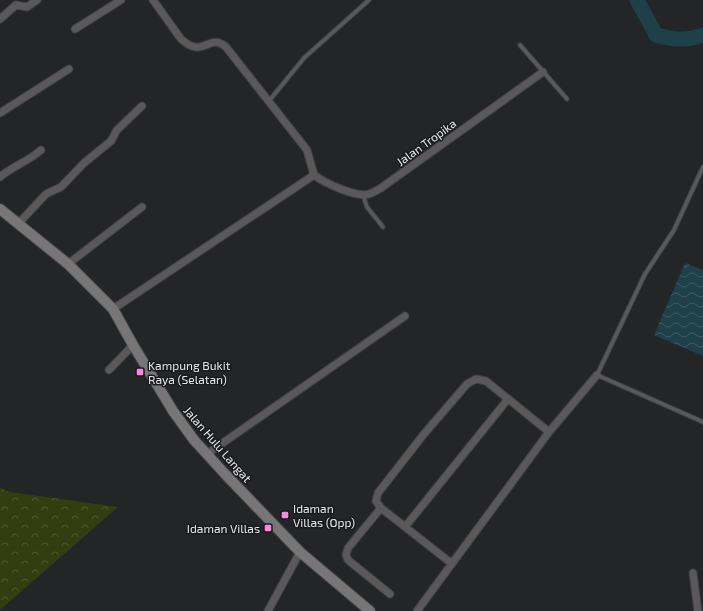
<svg xmlns="http://www.w3.org/2000/svg" width="703" height="611" font-family="'Exo 2',sans-serif">
  <style>
    .forest { fill: url(#forest-crowns) }
    .water { fill: url(#water-waves) }
    .lines { fill: none; stroke-linecap: round; stroke-linejoin: round }
    .river { stroke: #1e4049; stroke-width: 15 }
    .service-casing { stroke: #3e4042; stroke-width: 5.5 }
    .minor-casing { stroke: #3e4042; stroke-width: 9 }
    .secondary-casing { stroke: #3e4042; stroke-width: 12 }
    .service { stroke: #5a5859; stroke-width: 3.5 }
    .minor { stroke: #5a5859; stroke-width: 7 }
    .secondary { stroke: #787576; stroke-width: 10 }
    .poi-dot { fill: #fd86e3; stroke: #1a1b1e; stroke-width: 1.5 }
    .labels { text-anchor: middle; dominant-baseline: central; stroke-width: 3; stroke-linejoin: round; paint-order: stroke }
    .street-label { font-size: 12px; fill: #e7e8ea; stroke: #1a1b1e }
    .poi-label { font-size: 12px; fill: #e7e8ea; stroke: #1a1b1e; text-anchor: start }
  </style>
  <defs>
    <pattern id="forest-crowns" width="20" height="18" patternUnits="userSpaceOnUse"><rect width="20" height="18" fill="#333d0f"/><path d="M2 6a3 3 0 1 1 6 0M12 15a3 3 0 1 1 6 0" fill="none" stroke="#515932"/></pattern>
    <pattern id="water-waves" width="16" height="10" patternUnits="userSpaceOnUse"><rect width="16" height="10" fill="#1e4049"/><path d="M0 5q4-4 8 0t8 0" fill="none" stroke="#3f5c63"/></pattern>
  </defs>
  <rect width="100%" height="100%" fill="#232527"/>
  <!-- forest -->
  <path class="forest" d="M0,488l10,4 108,15 -118,103z"/>
  <!-- water -->
  <path class="water" d="M685,263l18,7v86l-49,-21z"/>
  <g class="lines">
    <!-- river -->
    <path class="river" d="M637,0l19,35c16,5 31,6 47,0"/>
    <defs>
      <path id="service" d="M520,45l47,54
        M269,101l35,-43 65,-58
        M703,167l-29,63 -29,44 -48,101 106,47
        M363,195l4,12 16,20"/>
      <path id="minor" d="M153,0l28,39c23,21 27,-7 45,8l81,103 7,25
        M0,19l16,-14 11,2 10,-7
        M75,29l46,-29
        M0,113l69,-44
        M314,175c11,8 42,23 55,19 4,-1 8,-4 12,-6l162,-116
        M0,177c13,-11 29,-16 41,-27
        M18,224l28,-30 15,-7 23,-24 27,-22 6,-11 25,-24
        M68,264l74,-57
        M113,309l201,-134
        M109,370l24,-25
        M207,454l198,-138
        M381,508l-33,40 -2,7 2,5 42,34
        M405,527l103,-128
        M451,563l-70,-55 -5,-7 2,-8 46,-59 43,-50 9,-5 10,2 63,51
        M693,573l5,38
        M268,611l32,-59
        M417,611l132,-179 48,-57"/>
      <path id="secondary" d="M0,209l68,55 45,45 20,36 40,66 21,29 31,34 75,78 70,59"/>
    </defs>
    <!-- service casing -->
    <use href="#service" class="service-casing"/>
    <!-- minor casing -->
    <use href="#minor" class="minor-casing"/>
    <!-- secondary casing -->
    <use href="#secondary" class="secondary-casing"/>
    <!-- service -->
    <use href="#service" class="service"/>
    <!-- minor -->
    <use href="#minor" class="minor"/>
    <!-- secondary -->
    <use href="#secondary" class="secondary"/>
  </g>
  <!-- markers -->
  <g class="poi-dot">
    <rect x="136" y="368" width="8" height="8" rx="2"/>
    <rect x="281" y="511" width="8" height="8" rx="2"/>
    <rect x="264" y="524" width="8" height="8" rx="2"/>
  </g>
  <g class="labels">
    <!-- street labels -->
    <g class="street-label">
      <text transform="translate(426 142) rotate(-36)">Jalan Tropika</text>
      <text transform="translate(218 444) rotate(49)">Jalan Hulu Langat</text>
    </g>
    <!-- poi labels -->
    <g class="poi-label">
      <text x="148" y="365">Kampung Bukit<tspan x="148" dy="14">Raya (Selatan)</tspan></text>
      <text x="293" y="508">Idaman<tspan x="293" dy="14">Villas (Opp)</tspan></text>
      <text x="260" y="528" text-anchor="end">Idaman Villas</text>
    </g>
  </g>
</svg>
